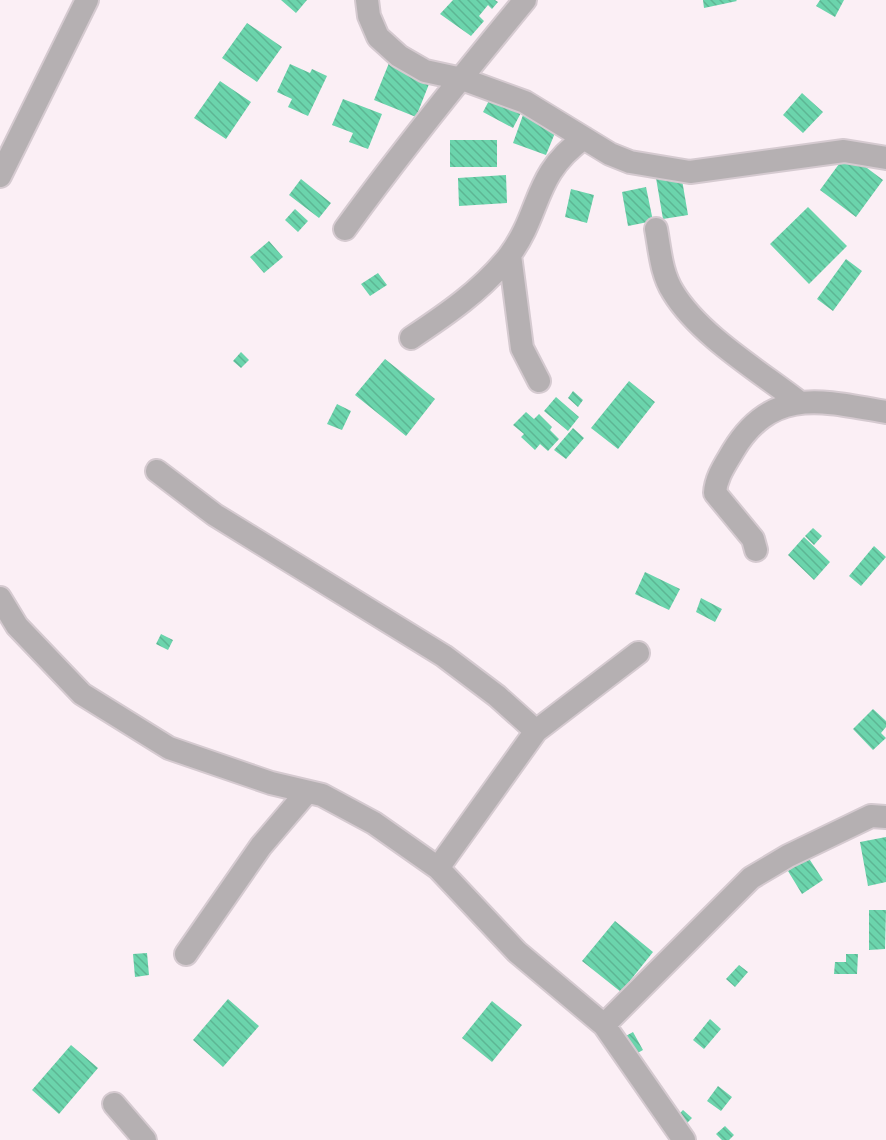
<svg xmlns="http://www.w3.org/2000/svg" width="886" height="1140" font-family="Cabin,sans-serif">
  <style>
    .building { fill: url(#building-back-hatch) }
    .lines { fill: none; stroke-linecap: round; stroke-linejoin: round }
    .minor-casing { stroke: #d5cad0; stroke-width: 26 }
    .minor { stroke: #b5b0b2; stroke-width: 22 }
  </style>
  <defs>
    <pattern id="building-back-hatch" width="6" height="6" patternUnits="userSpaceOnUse" patternTransform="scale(1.5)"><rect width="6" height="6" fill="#6bd4ac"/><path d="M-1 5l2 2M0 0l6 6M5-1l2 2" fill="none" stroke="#5db694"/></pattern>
  </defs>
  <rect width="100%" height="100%" fill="#fbeff5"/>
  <!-- building -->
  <path class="building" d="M281,0h26l-11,13z
    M453,0h42l3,2 -6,7 -4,-4 -9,11 5,5 -13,15 -31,-22z
    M703,0h33l1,1 -33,7z
    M820,0h24l-9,17 -19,-11z
    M247,23l35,24 -25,35 -35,-24z
    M389,63l42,16 -15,38 -42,-17z
    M290,64l20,9 2,-4 15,7 -19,40 -20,-9 4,-8 -15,-7z
    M220,81l31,21 -25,37 -32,-21z
    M494,91l30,16 -11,21 -30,-16z
    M802,93l21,19 -20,21 -20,-18z
    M343,99l39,15 -14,35 -19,-7 4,-9 -21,-8z
    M523,115l34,13 -11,27 -33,-12z
    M450,140h47v27h-47z
    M847,153l36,27 -27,37 -36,-27z
    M681,174l7,41 -25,4 -7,-41z
    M506,175l1,28 -48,3 -1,-28z
    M301,179l30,24 -12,15 -30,-23z
    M646,187l7,34 -25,5 -6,-34z
    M571,189l23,6 -7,28 -22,-6z
    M808,207l39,39 -38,38 -39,-40z
    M295,209l13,12 -10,11 -13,-12z
    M269,241l14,16 -19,16 -14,-16z
    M846,259l16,12 -29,40 -16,-12z
    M378,273l9,12 -17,11 -9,-12z
    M241,352l8,8 -8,8 -8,-7z
    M385,359l50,40 -29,37 -51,-41z
    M629,381l26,21 -37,47 -27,-21z
    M573,391l10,9 -5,7 -10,-9z
    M556,397l23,20 -11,14 -24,-20z
    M337,404l14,7 -9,19 -15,-6z
    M526,412l8,7 5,-5 13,13 -2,3 9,9 -11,12 -8,-7 -5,6 -14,-13 3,-3 -11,-9z
    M573,428l11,10 -18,21 -12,-9z
    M813,528l9,8 -8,9 -9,-9z
    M804,537l26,25 -16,18 -26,-25z
    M874,546l12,11 -25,29 -12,-10z
    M645,572l35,17 -11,21 -34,-16z
    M701,598l21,11 -7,13 -19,-10z
    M161,634l12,6 -5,10 -12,-6z
    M873,709l13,12v6l-5,6 5,5 -13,12 -20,-21z
    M886,837v45l-18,4 -8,-44z
    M808,857l15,23 -21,14 -14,-23z
    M869,910h17l-1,39 -16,1z
    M615,921l38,31 -32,40 -39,-31z
    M147,953l2,22 -14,2 -2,-23z
    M846,954h12l-1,20h-23l1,-12h11z
    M739,965l9,7 -13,15 -9,-8z
    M228,999l31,27 -36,41 -30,-27z
    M492,1001l30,24 -30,37 -30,-24z
    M710,1019l11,10 -17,20 -11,-9z
    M633,1032l10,18 -9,5 -10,-18z
    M71,1045l27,23 -39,46 -27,-24z
    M718,1086l14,11 -11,14 -14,-10z
    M683,1110l9,8 -9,9 -5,-12z
    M725,1126l9,9 -5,5h-7l-6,-6z"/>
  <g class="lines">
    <defs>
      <path id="minor" d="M367,0l2,16 9,21 21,19 26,15 37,8 63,23 85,52 20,8 60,10 154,-21 42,7
        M0,176l87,-176
        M345,229c57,-79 118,-154 180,-229
        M656,229c4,21 5,44 17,63 26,43 86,79 126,110
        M510,255l12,93 17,33
        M411,338c36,-24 71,-48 98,-82 33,-44 23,-81 75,-118
        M157,471l58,44 229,141 53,40 39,35 -98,137
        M756,550l-3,-11 -38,-46c1,-16 10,-28 18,-42 39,-65 90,-50 153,-39
        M0,598l17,28 65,68 87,54 102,35 51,12 52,28 64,45 79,84 87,73 80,115
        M536,731l102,-78
        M186,954l75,-108 46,-54
        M604,1025l147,-147 37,-22 83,-40 15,1
        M114,1104l31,36"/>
    </defs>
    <!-- minor casing -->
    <use href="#minor" class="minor-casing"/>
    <!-- minor -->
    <use href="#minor" class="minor"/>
  </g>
</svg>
